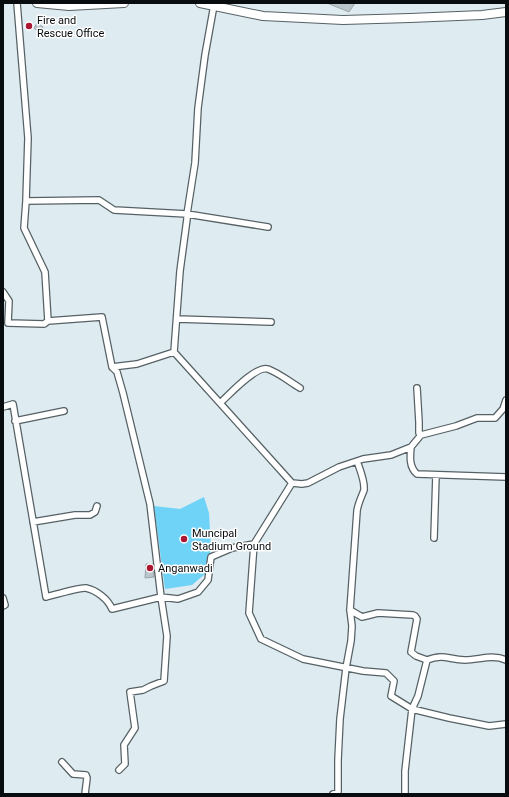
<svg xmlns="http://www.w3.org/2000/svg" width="509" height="797" font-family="Roboto,sans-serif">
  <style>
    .green { fill: #6ed3f6 }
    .building { fill: #bac6cb; stroke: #99a5aa }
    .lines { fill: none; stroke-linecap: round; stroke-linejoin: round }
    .street-casing { stroke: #566165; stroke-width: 8 }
    .primary-casing { stroke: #566165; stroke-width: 10 }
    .street { stroke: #fff; stroke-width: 5.5 }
    .primary { stroke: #fff; stroke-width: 8 }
    .poi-dot { fill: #ab1632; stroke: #fff; stroke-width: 1.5 }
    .labels { text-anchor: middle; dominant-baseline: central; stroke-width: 3; stroke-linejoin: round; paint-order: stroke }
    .poi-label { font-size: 11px; fill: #080c0e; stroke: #fff; text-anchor: start }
  </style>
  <rect width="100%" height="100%" fill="#deebf0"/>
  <!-- green -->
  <path class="green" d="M204,497l5,16 2,36 -6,25 -13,11 -27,4 -11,-83 26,3z"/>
  <!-- building -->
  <path class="building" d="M327,3h28l-6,9z
    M37,23l6,4 -3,7 -6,-6z
    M146,564h7l1,13 -9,1z"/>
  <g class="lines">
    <defs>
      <path id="street" d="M17,3l11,135 -2,63 73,-1 15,10 73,4v5l-7,52 -6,81 118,131 -38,61 -5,69 12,26 42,20 60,12 23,2 8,8 -3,15 21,13 37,9 40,8 17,-2
        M214,5l-9,50 -7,53 -3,55 -8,51 81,13
        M26,201l-2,27 21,44 3,49 54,-4 10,50 5,5 6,21 27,111 11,93 17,2 20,-7 10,-12 3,-23 21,-9 22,-4
        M3,292l6,9 -1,22 36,1 4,-3
        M177,319l94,3
        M112,367l25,-3 37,-12
        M417,388l2,34v11l2,2
        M220,403c9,-8 36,-38 48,-34 11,4 22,13 32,19
        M3,407l10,-3 33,193c8,-2 34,-10 40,-9 10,2 22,11 26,21l49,-12 6,39 -3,45 -13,5 -8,4 -13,2 5,36 -11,17 1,19 -6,6
        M15,421l49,-10
        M411,447l10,-12 35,-9 21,-8h18l8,-9 3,-9
        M292,483l10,1 6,-1 31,-16 24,-8 28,-4 20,-8c-1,10 -2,20 6,27l89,3
        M33,522l42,-7h15l5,-3 2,-6
        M434,538l2,-63
        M3,598l2,7 -2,1
        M350,610l12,7 16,-4 35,2 2,1 2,3 -6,33 5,4 11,4 -9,36 -6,13 -7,62v23
        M427,660c17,-7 22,0 38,0 14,0 27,-6 41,0
        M62,762l11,12 13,1 1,3 -2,16
        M333,794l5,-2v-32l2,-41 6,-51 5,-27 1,-15 -2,-16 7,-99c1,-8 5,-15 7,-21 1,-9 -4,-20 -7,-29"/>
      <path id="primary" d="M37,3l32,3 55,-3
        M200,3l63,13 80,4 67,-2 72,-3 24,-3"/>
    </defs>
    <!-- street casing -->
    <use href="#street" class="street-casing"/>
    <!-- primary casing -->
    <use href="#primary" class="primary-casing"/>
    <!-- street -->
    <use href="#street" class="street"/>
    <!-- primary -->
    <use href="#primary" class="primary"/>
  </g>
  <!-- markers -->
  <g class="poi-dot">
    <circle cx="29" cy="26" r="4"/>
    <circle cx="184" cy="539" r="4"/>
    <circle cx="150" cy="568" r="4"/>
  </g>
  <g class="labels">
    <!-- poi labels -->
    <g class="poi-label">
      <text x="37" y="20">Fire and<tspan x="37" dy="13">Rescue Office</tspan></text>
      <text x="192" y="533">Muncipal<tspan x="192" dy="13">Stadium Ground</tspan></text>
      <text x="158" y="568">Anganwadi</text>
    </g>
  </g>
  <!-- border -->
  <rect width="509" height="797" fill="none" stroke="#080c0e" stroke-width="8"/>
</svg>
